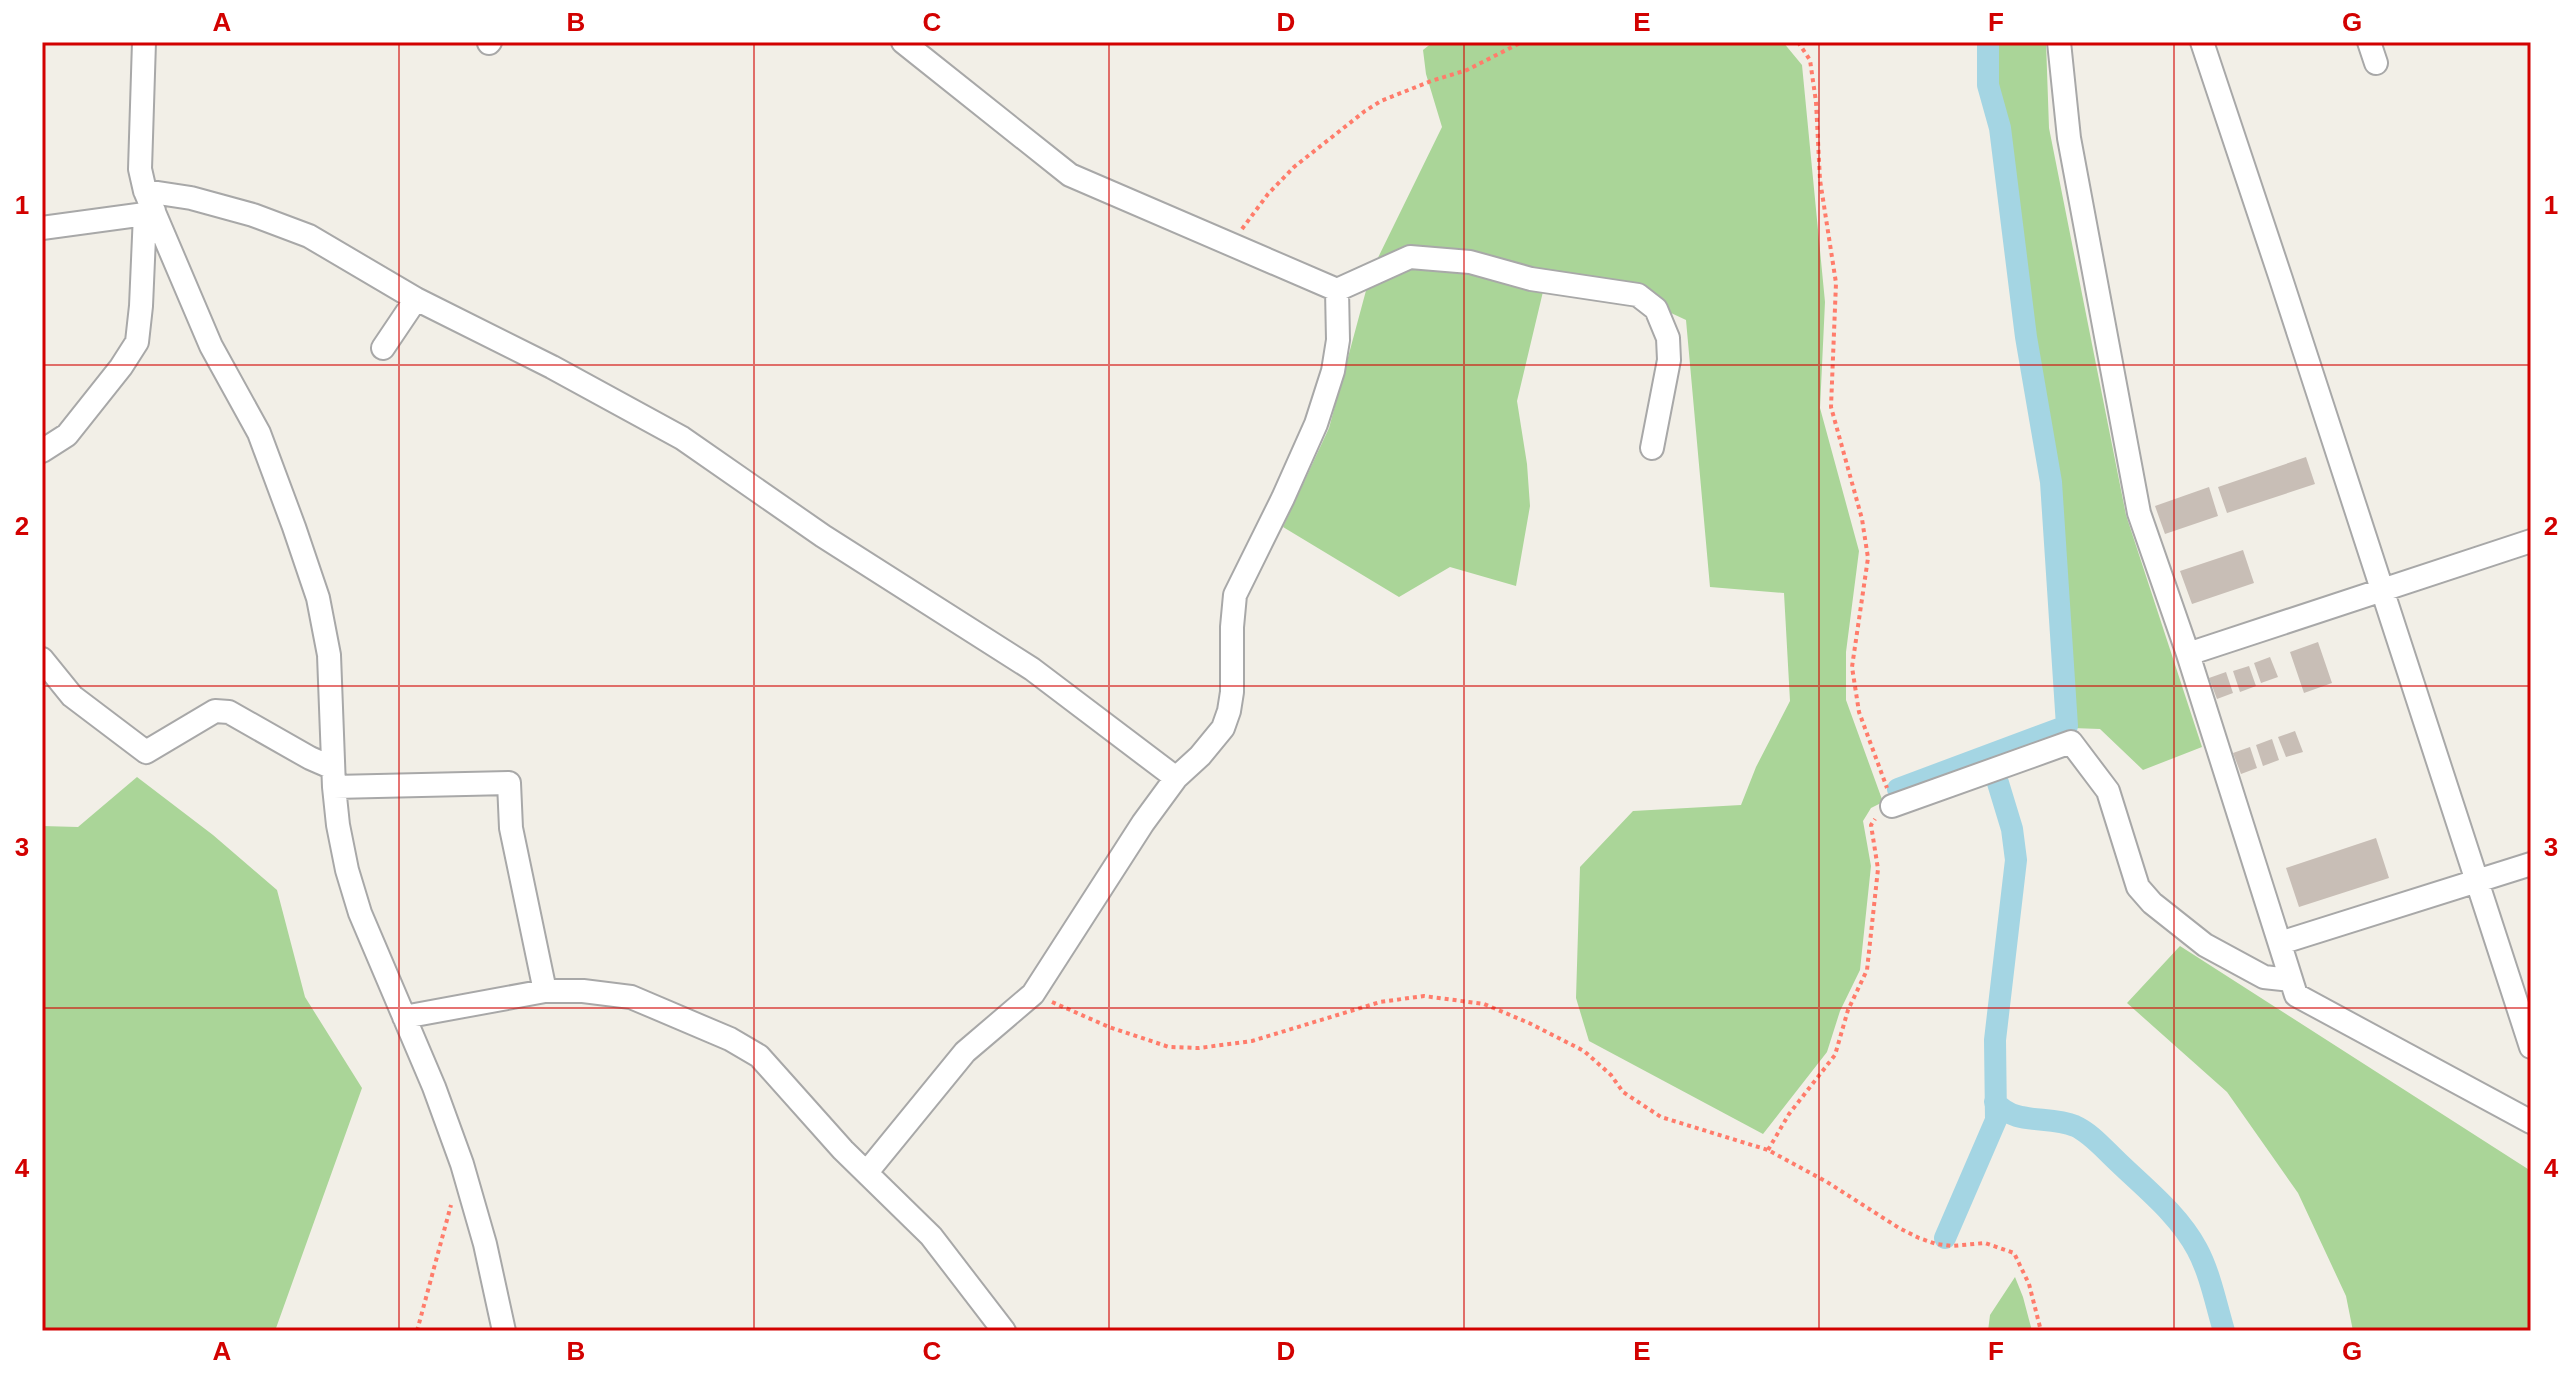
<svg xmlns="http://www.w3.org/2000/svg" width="2573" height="1373" font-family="Arial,sans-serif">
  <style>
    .forest { fill: #aad598 }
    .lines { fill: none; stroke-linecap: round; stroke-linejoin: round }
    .canal { stroke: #a4d5e3; stroke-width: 22 }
    .building { fill: #c8beb6 }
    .minor-casing { stroke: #a8a8a8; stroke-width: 26 }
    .path { stroke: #ff7c6b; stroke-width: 4; stroke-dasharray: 4 4; stroke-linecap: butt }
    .minor { stroke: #fff; stroke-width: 22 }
    .grid { fill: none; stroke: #d20100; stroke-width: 2; stroke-opacity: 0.55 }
    .neatline { fill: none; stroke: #d20100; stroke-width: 3 }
    .grid-label { font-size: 26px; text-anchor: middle; font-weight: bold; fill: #d20100 }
  </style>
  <rect width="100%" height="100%" fill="#f2efe7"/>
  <!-- forest -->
  <path class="forest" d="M1433,42h350l19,23 23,237 -5,106 39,143 -13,101v48l37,102 -12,6 -8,13 8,45 -11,104 -20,41 -13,41 -64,82 -174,-93 -13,-43 4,-131 53,-56 108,-6 15,-38 34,-66 -6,-108 -74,-6 -24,-267 -32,-15 -108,-26 -29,122 10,63 3,42 -14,80 -66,-19 -51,30 -116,-70 46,-99 42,-156 71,-145 -16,-53 -3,-24z
    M1993,42h53l3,86 77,387 76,232 -59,23 -43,-41 -28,-1 -15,-246 -27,-151 -24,-203 -14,-70z
    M137,777l76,58 64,55 28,107 57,91 -87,243h-233v-505l36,1z
    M2180,946l351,225v160h-178l-7,-35 -48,-103 -71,-101 -100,-89z
    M2015,1277l8,20 9,34h-44l2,-16z"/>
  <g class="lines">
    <!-- canal -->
    <path class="canal" d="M1898,789l169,-63 -16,-244 -25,-145 -26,-209 -12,-43v-43
      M1995,1102c20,24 53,13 80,24 16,7 30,24 43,36 28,27 60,52 79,87 13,24 19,55 27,82
      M1945,1238l51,-118 -1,-80 21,-180 -4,-31 -14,-46"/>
  </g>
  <!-- building -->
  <path class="building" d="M2306,457l9,27 -88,29 -9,-26z
    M2209,487l9,29 -53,18 -10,-28z
    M2243,550l11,33 -62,21 -12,-33z
    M2318,642l14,41 -28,10 -14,-41z
    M2270,657l8,20 -17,6 -7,-20z
    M2249,666l7,20 -16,6 -7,-21z
    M2226,672l7,21 -16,6 -8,-21z
    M2295,731l8,21 -17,5 -8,-20z
    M2272,739l7,21 -16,6 -7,-21z
    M2250,747l7,21 -16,6 -8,-21z
    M2376,838l13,40 -90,29 -13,-39z"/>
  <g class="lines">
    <defs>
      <path id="minor" d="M144,42l-4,127 5,22 66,155 48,87 35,94 24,71 11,57 5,132 4,38 9,45 13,43 74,174 28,77 23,80 19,87
        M903,42l167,133 267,115 73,-33 60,5 61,17 107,16 18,14 12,29 1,22 -17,88
        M2059,42l10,96 70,375 49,141 108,341 235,127
        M2202,42l79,237 250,768
        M2369,42l7,21
        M489,43l1,-1
        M145,191l46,7 62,17 56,21 107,63 136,68 130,71 141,98 209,133 144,109
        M42,228l103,-14 9,-3
        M383,348l33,-49
        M42,451l25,-16 54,-68 16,-25 4,-36 4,-92
        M2188,654l343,-113
        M42,659l30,37 74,56 69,-41 14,1 81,46 23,10
        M334,787l175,-4 2,45 34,163
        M1892,806l179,-64 37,49 30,96 14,16 53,42 59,32 26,3
        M2280,943l251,-79
        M404,1017l141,-26h38l48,6 99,42 29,17 84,94 88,86 73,95
        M867,1172l98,-120 68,-58 110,-171 33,-45 24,-22 23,-28 6,-17 3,-19v-65l3,-32 48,-97 33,-74 17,-53 5,-31 -1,-50"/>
    </defs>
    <!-- minor casing -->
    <use href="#minor" class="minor-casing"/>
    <!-- path -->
    <path class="path" d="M1798,42l12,18 6,42 4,78 16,103 -5,124 31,112 6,39 -16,109 7,45 28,76
      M1242,229l26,-35 26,-27 71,-56 16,-10 50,-20 36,-11 55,-28
      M1052,1002l57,25 60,20 30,1 53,-7 128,-39 44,-6 60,8 45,19 55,28 27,24 12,17 38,25 107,33 59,32 72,46 20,10 17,6 16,2 33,-3 29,10 15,31 12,47
      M1768,1150l21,-36 46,-59 13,-45 19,-40 11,-101 -7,-44 4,-6
      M417,1331l34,-126"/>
    <!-- minor -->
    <use href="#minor" class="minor"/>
  </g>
  <!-- grid -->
  <path class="grid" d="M399,42v1289M754,42v1289M1109,42v1289M1464,42v1289M1819,42v1289M2174,42v1289M42,365h2489M42,686h2489M42,1008h2489"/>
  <!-- border -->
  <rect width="2573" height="1373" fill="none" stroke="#ffffff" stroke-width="88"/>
  <rect x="44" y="44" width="2485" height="1285" class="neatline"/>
  <g class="grid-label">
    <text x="222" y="31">A</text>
    <text x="576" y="31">B</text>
    <text x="932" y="31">C</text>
    <text x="1286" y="31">D</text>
    <text x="1642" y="31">E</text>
    <text x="1996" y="31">F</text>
    <text x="2352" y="31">G</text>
    <text x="22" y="214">1</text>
    <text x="2551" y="214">1</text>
    <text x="22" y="535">2</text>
    <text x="2551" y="535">2</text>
    <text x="22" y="856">3</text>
    <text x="2551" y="856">3</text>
    <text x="22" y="1177">4</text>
    <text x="2551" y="1177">4</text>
    <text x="222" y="1360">A</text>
    <text x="576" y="1360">B</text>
    <text x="932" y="1360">C</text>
    <text x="1286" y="1360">D</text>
    <text x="1642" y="1360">E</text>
    <text x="1996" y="1360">F</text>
    <text x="2352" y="1360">G</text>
  </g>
</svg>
